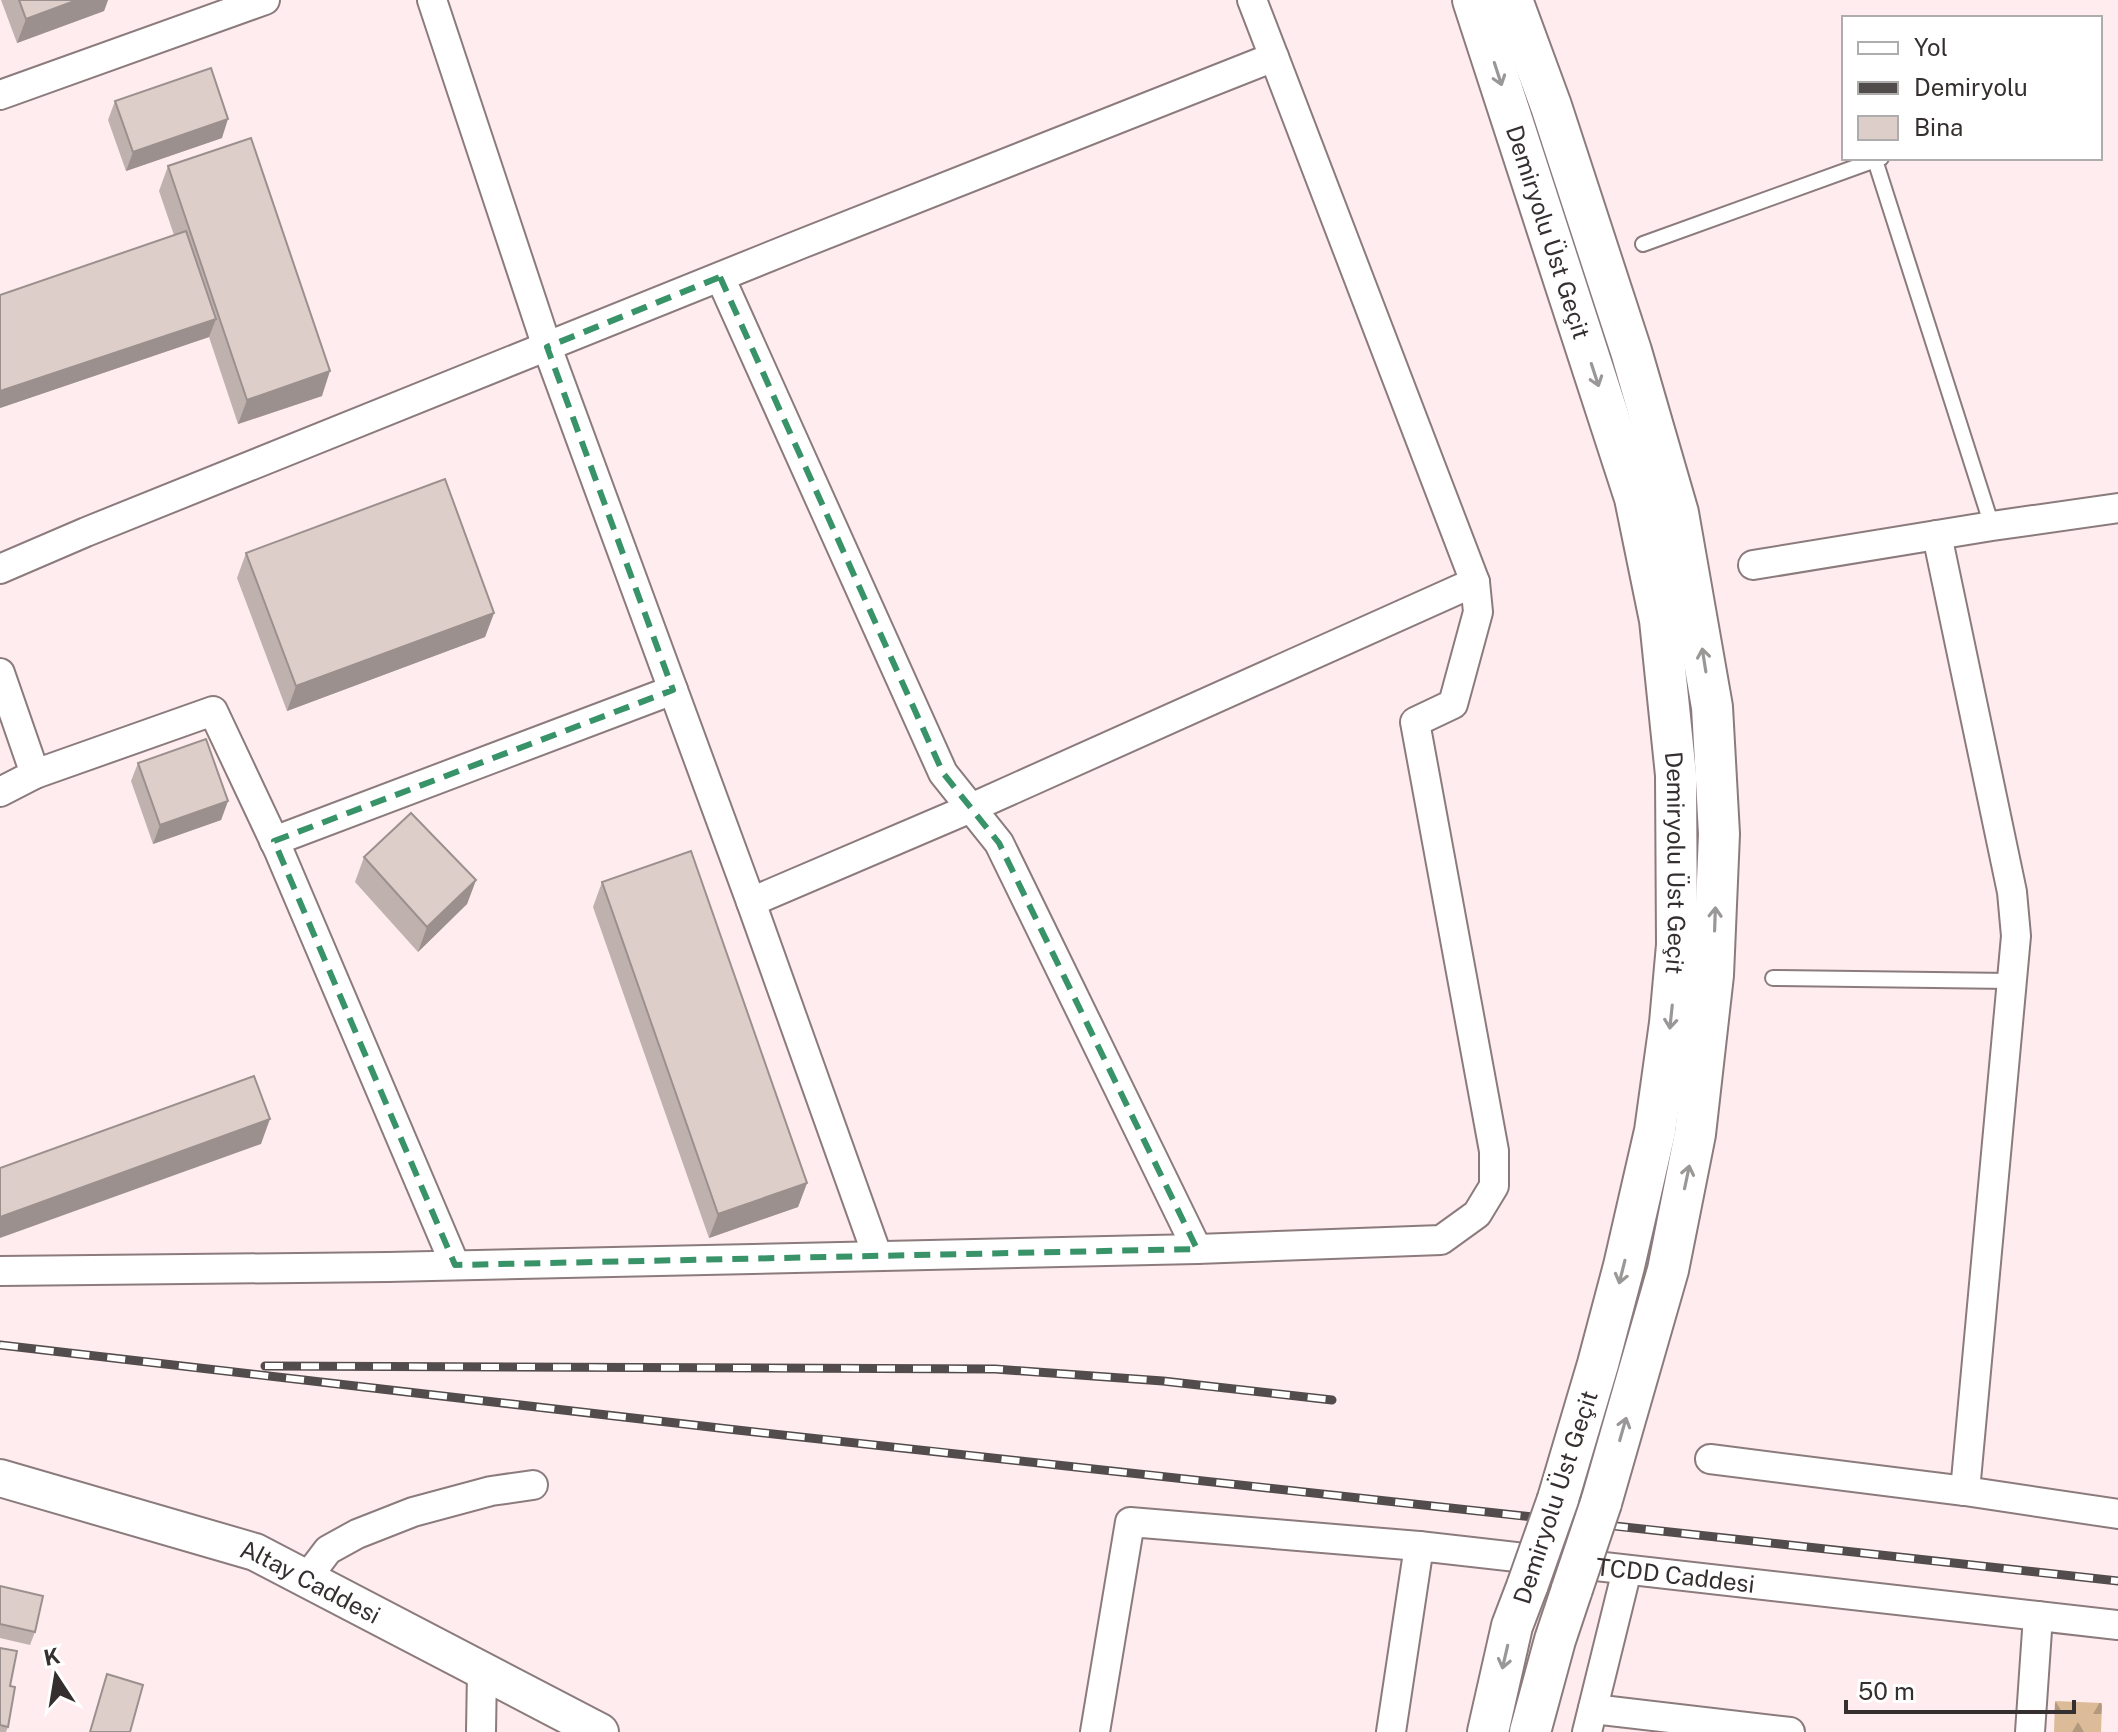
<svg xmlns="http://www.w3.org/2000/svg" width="2118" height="1732" font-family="'Public Sans',sans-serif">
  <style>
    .forest { fill: url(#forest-firs) }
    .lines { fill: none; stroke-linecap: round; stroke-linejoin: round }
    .service-casing { stroke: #8b7b7d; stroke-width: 18 }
    .minor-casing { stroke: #8b7b7d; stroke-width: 32 }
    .tertiary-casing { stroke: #8b7b7d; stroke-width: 40 }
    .secondary-casing { stroke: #8b7b7d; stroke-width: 44 }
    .service { stroke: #fff; stroke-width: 14 }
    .minor { stroke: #fff; stroke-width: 28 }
    .tertiary { stroke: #fff; stroke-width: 36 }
    .secondary { stroke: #fff; stroke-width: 40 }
    .rail-casing { stroke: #534c4c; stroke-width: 9 }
    .rail { stroke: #fff; stroke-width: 6; stroke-dasharray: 18; stroke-linecap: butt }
    .secondary-bridge-casing { stroke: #8b7b7d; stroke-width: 44; stroke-linecap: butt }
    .secondary-bridge { stroke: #fff; stroke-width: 40 }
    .wall { fill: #bfb1ad }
    .shaded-wall { fill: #9b908d }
    .building { fill: #decec9; stroke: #9b908d; stroke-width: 2 }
    .oneway { stroke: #9a9797 }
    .marked { fill: none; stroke: #399369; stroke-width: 6; stroke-dasharray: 16 10; stroke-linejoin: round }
    .labels { text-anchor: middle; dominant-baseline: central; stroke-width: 7; stroke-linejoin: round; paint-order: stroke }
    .street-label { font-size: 24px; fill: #352f2f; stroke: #fff }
  </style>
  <defs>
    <pattern id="forest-firs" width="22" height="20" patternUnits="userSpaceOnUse" patternTransform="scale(2)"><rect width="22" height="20" fill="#dbbb98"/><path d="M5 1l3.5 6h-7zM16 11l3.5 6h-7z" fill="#b2987c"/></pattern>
  </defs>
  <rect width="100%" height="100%" fill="#feecee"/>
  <!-- forest -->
  <path class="forest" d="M2055,1701l47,2 -1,29h-47z"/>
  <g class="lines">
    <defs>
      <path id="service" d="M1875,160l117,366
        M1643,244l238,-86
        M1773,978l238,3"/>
      <g id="minor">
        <path d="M432,0l115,347 204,555 126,353"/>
        <path d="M0,95l265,-95"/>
        <path d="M720,277l223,496 56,70 198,406"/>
        <path d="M1937,535l75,357 4,44 -51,555"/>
        <path d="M1753,565l239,-39 126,-18"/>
        <path d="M0,569l86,-37 715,-288 473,-187 -22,-57"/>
        <path d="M0,673l35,101 -35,18"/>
        <path d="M35,774l178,-63 66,140 176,414"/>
        <path d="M274,841l399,-151"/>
        <path d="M751,902l220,-94 504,-226"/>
        <path d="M0,1271l388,-4 809,-18 244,-9 36,-26 17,-28v-35l-79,-429 38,-18 25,-92 -3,-30 -201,-525"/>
        <path d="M1710,1459l255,32 153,23"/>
        <path d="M306,1579l22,-29 29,-16 56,-22 78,-21 42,-6"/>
        <path d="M1593,1709l197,23"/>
        <path d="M481,1732l1,-61"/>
        <path d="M1095,1732l35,-210 289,24"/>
        <path id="s1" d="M1391,1732l28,-186 699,79"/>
        <path d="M1587,1732l40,-162"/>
        <path d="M2030,1732l8,-116"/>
      </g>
      <g id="tertiary">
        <path id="s2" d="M0,1478l255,74 345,180"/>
      </g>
      <g id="secondary">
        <path id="s3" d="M1473,0l162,498 25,122 16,155 1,170 -7,78 -15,108 -31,135 -26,98 -40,135"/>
        <path d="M1512,0l39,106 80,245 47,162 34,194 7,127 -6,141 -18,159 -27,136 -67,233"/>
        <path d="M1488,1732l24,-106 16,-42"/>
        <path d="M1530,1732l25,-92 17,-51"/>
      </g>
    </defs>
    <!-- service casing -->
    <use href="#service" class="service-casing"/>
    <!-- minor casing -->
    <use href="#minor" class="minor-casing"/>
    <!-- tertiary casing -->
    <use href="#tertiary" class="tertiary-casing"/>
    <!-- secondary casing -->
    <use href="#secondary" class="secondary-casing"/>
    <!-- service -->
    <use href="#service" class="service"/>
    <!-- minor -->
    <use href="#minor" class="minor"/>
    <!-- tertiary -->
    <use href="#tertiary" class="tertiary"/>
    <!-- secondary -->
    <use href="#secondary" class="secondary"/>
    <defs>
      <path id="rail" d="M0,1345l728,84 1390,152
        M265,1366l730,3 168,12 169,19"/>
    </defs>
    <!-- rail casing -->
    <use href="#rail" class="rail-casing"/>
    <!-- rail -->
    <use href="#rail" class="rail"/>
    <defs>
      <path id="secondary-bridge" d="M1528,1584l30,-85
        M1572,1589l29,-86"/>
    </defs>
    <!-- secondary-bridge casing -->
    <use href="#secondary-bridge" class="secondary-bridge-casing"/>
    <!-- secondary-bridge -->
    <use href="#secondary-bridge" class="secondary-bridge"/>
  </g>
  <!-- wall -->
  <path class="wall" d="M1,0h107l-4,11 -87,32z
    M115,101l107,37 -96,33 -18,-51z
    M168,166l154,230 -84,28 -29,-87 -209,71v-113l174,-60 -15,-44z
    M246,553l248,60 -9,24 -198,74 -50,-133z
    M138,763l90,38 -7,19 -68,24 -22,-63z
    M364,857l112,23 -9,24 -49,48 -63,-70z
    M602,882l205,301 -9,24 -89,31 -116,-331z
    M0,1586l35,46 -5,13 -30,-7z
    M0,1648l10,38 -2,41 -2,5h-6z"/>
  <!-- shaded-wall -->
  <path class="shaded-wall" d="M77,0h31l-4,11 -87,32 9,-24z
    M228,119l-6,19 -96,33 7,-19z
    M216,319l-7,18 -209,71v-17z
    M330,371l-8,25 -84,28 9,-24z
    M494,613l-9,24 -198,74 9,-25z
    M228,801l-7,19 -68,24 7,-19z
    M476,880l-9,24 -49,48 9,-25z
    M270,1119l-9,25 -261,94v-21z
    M807,1183l-9,24 -89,31 9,-24z"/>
  <!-- building -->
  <path class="building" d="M19,0h58l-51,19z
    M211,68l17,51 -95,33 -18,-51z
    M251,138l79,233 -83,29 -79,-234z
    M186,231l30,88 -216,72v-96z
    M445,479l49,134 -198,73 -50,-133z
    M206,739l22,62 -68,24 -22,-62z
    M411,813l65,67 -49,47 -63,-70z
    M691,851l116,332 -89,31 -116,-332z
    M254,1076l16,43 -270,98v-49z
    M0,1586l43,10 -8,36 -35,-8z
    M0,1648l17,3 -7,35 5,1 -7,40 -8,-2z
    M107,1674l36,11 -13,47h-40z"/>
  <!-- one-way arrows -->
  <defs><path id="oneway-shaft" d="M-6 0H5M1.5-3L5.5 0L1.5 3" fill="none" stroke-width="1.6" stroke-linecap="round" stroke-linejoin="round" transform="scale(2)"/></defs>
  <g class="oneway">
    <use href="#oneway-shaft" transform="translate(1498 74) rotate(72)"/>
    <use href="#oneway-shaft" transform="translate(1595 375) rotate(72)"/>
    <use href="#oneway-shaft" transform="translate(1704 660) rotate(-99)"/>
    <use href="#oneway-shaft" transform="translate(1715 919) rotate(-88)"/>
    <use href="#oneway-shaft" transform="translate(1671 1017) rotate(96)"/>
    <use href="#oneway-shaft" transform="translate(1687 1177) rotate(-78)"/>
    <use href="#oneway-shaft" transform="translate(1622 1272) rotate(104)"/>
    <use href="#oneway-shaft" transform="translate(1623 1429) rotate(-74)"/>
    <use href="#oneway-shaft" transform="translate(1505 1657) rotate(103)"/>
  </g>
  <!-- marked area -->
  <path class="marked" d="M720,277l223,496 56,70 198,406 -742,16 -181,-424 399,-151 -126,-343z"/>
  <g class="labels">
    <!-- street labels -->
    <g class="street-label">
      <text stroke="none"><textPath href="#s3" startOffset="244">Demiryolu Üst Geçit</textPath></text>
      <text stroke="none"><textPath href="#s3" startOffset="892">Demiryolu Üst Geçit</textPath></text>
      <text transform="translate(1555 1497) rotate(-72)">Demiryolu Üst Geçit</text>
      <text stroke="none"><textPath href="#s1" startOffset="446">TCDD Caddesi</textPath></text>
      <text stroke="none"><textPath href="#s2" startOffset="328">Altay Caddesi</textPath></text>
    </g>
  </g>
  <!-- legend -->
  <rect x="1842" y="16" width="260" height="144" fill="#ffffff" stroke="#aeacac" stroke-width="2"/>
  <rect x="1858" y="42" width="40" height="12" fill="#ffffff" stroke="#aeacac" stroke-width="2"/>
  <text x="1914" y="56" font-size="24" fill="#352f2f">Yol</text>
  <rect x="1858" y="82" width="40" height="12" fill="#534c4c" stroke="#aeacac" stroke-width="2"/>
  <text x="1914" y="96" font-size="24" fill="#352f2f">Demiryolu</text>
  <rect x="1858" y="116" width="40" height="24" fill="#decec9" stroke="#aeacac" stroke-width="2"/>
  <text x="1914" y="136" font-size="24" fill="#352f2f">Bina</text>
  <!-- north arrow -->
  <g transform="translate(56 1676) rotate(348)" stroke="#ffffff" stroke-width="6" paint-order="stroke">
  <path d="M0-6L14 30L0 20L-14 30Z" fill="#352f2f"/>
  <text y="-12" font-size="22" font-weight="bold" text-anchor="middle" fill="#352f2f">K</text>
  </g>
  <!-- scale -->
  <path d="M1846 1700v12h228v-12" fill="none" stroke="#352f2f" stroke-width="4"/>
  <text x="1858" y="1700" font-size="24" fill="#352f2f" stroke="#ffffff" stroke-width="6" paint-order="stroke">50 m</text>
</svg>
